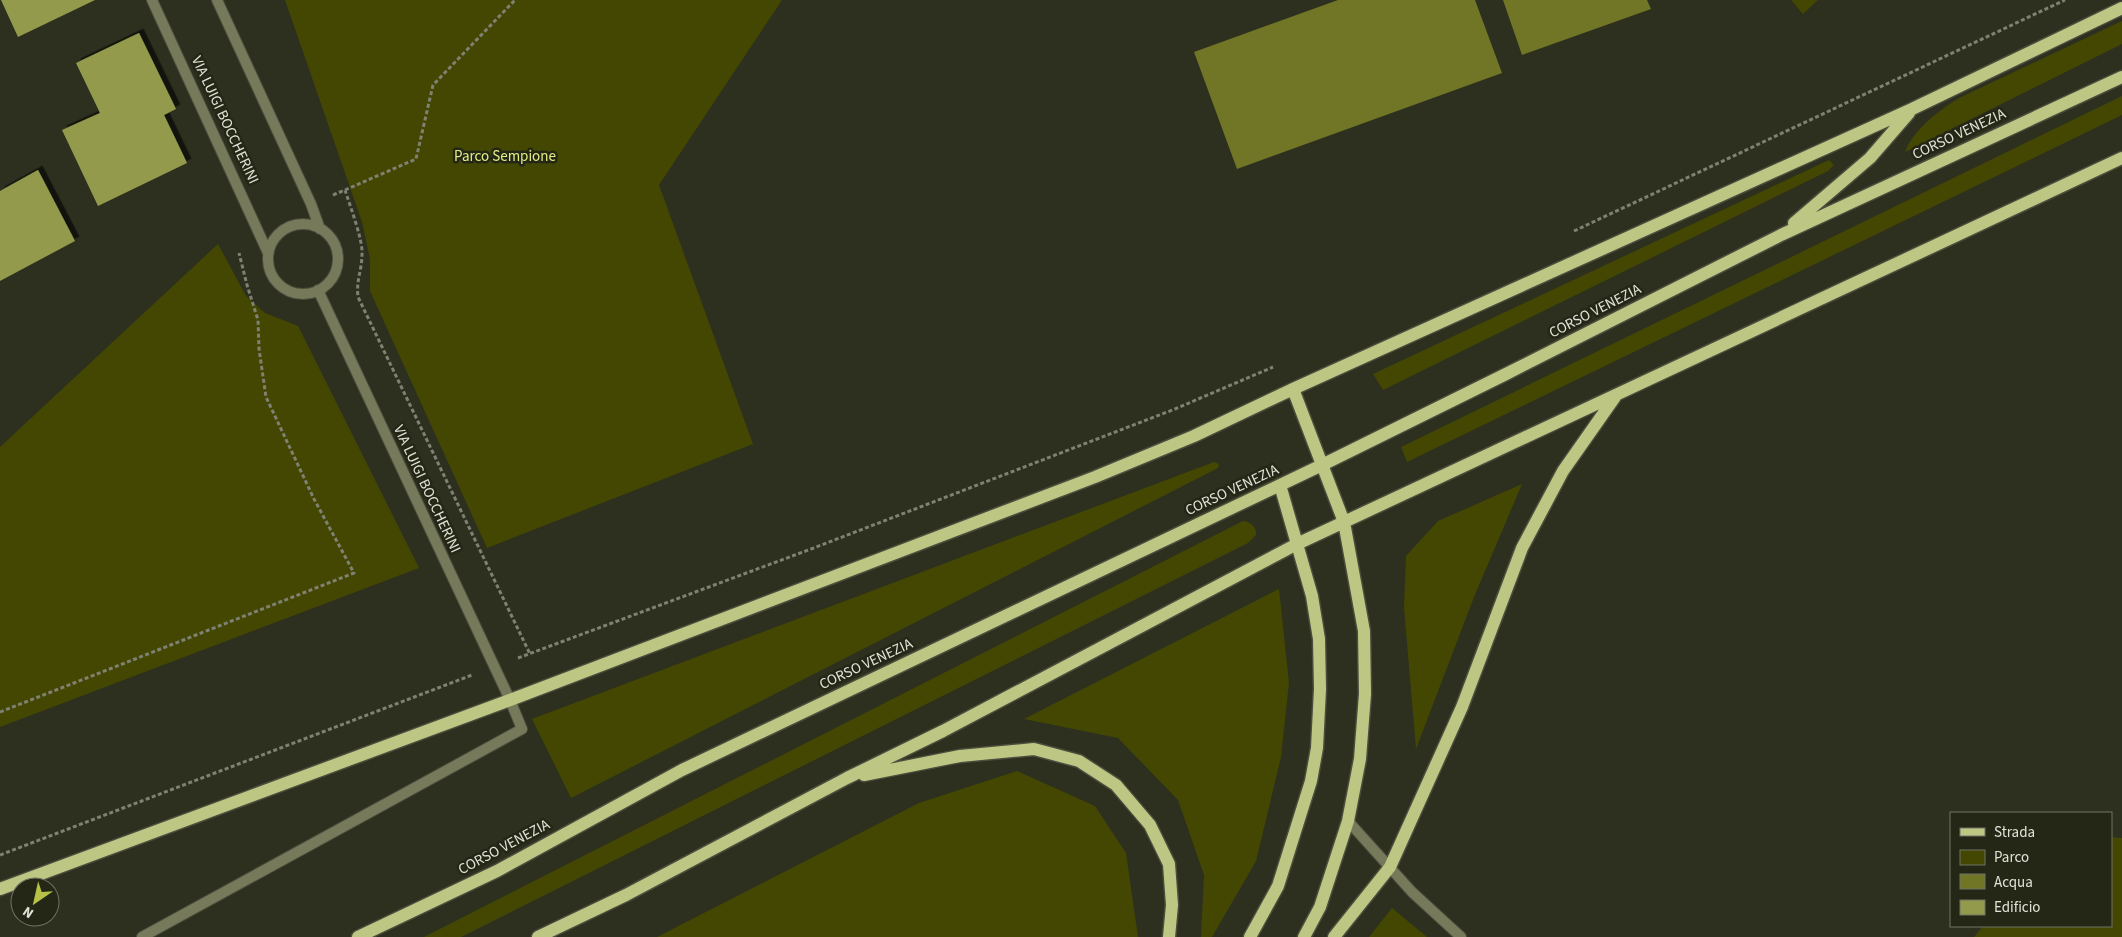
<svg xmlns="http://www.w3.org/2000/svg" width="2122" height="937" font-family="'Source Sans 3',sans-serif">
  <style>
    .green { fill: #434702 }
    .water { fill: #707625 }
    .building { fill: #939a4c; filter: url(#shadow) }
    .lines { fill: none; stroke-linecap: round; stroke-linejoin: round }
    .lane-casing { stroke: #4b4d3d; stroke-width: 12 }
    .street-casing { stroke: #4b4d3d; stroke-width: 12 }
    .primary-casing { stroke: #4b4d3d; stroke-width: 15 }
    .path { stroke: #7f8173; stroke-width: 3; stroke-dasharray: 4 2.5; stroke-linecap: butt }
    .lane { stroke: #767a5b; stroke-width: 10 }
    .street { stroke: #767a5b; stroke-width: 10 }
    .primary { stroke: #bec683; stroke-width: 12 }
    .labels { text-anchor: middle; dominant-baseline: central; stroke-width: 5; stroke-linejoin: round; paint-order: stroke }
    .street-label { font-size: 15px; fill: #e1e3d8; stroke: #252716 }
    .park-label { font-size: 15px; fill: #e3ee81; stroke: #252716 }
  </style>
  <defs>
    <filter id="shadow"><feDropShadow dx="4.5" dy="-4.5" stdDeviation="0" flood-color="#0009"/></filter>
  </defs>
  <rect width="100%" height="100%" fill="#2e301f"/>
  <!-- green -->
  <path class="green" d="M285,0h497l-123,185 94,259 -266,104 -117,-257v-32l-8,-37z
    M1791,0h27l-15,14z
    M2122,21v23l-217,108c9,-23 33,-41 54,-54z
    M2122,96v19l-715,347 -6,-15z
    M1829,160l5,5 -6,6 -445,219 -10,-16z
    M218,244l28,52 19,17 33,13 121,242 -419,159v-280z
    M1214,462l5,2 -1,4 -647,330 -39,-79z
    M1522,484l-48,113 -58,152 -12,-141 2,-52 32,-35z
    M1243,521c8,1 14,6 13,14l-8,8 -787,394h-37z
    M1279,589l10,94 -8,74 -25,104 -44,76h-11l3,-62 -26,-75 -60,-62 -94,-19z
    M1017,771l78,35 31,47 12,84h-481l262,-134z
    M2111,837l11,1v99h-148l9,-11h128z
    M1392,908l35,29h-58z"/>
  <!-- water -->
  <path class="water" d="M1338,0h137l27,73 -265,96 -43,-117z
    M1503,0h144l4,9 -129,46z"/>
  <!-- building -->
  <path class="building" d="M1,0h94l-77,37z
    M139,33l37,76 -12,6 23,48 -89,43 -36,-76 38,-17 -24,-50z
    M38,170l37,71 -75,40v-90z"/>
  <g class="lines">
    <defs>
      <path id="lane" d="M142,937l380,-208 -12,-29"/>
      <path id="street" d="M152,0l116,253
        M217,0l94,204 9,25
        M268 259a35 35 0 1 1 70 0a35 35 0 1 1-70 0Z
        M318,290l192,410
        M1348,821l64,71 49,45"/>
      <path id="primary" d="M1794,223l76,-65 39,-45
        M1293,389l51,133 20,109 1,63 -5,65 -12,62 -28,86 -16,30
        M864,775l96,-19 74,-7 45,12 37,24 34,40 19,39 3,41 -3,32
        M0,889l510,-189 585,-223 99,-41 99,-47 619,-280 210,-101
        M358,937l139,-66 185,-101 640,-305 182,-90 277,-140 341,-158
        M538,937l88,-42 221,-117 96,-47 354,-187 825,-386
        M1250,937l28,-51 33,-105 6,-33 3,-59 -1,-50 -7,-43 -32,-111
        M1334,937l56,-70 72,-160 60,-159 41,-77 52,-74"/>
    </defs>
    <!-- lane casing -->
    <use href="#lane" class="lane-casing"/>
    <!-- street casing -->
    <use href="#street" class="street-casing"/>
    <!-- primary casing -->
    <use href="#primary" class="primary-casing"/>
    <!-- path -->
    <path class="path" d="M345,190l71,-31 17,-74 82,-85
      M333,195l12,-5c5,16 18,50 17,64 0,16 -6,26 -4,43l172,357
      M1574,231l491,-231
      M518,658l293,-109 364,-140 98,-42
      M0,712l354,-139 -40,-74 -48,-102 -7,-48 -1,-29 -11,-35 -8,-32
      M0,855l472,-180"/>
    <!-- lane -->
    <use href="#lane" class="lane"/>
    <!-- street -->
    <use href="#street" class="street"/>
    <!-- primary -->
    <use href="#primary" class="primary"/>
  </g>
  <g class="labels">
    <!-- street labels -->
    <g class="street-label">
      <text transform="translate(225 120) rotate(65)">VIA LUIGI BOCCHERINI</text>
      <text transform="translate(1959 134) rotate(-25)">CORSO VENEZIA</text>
      <text transform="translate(1595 311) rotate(-27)">CORSO VENEZIA</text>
      <text transform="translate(427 489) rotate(65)">VIA LUIGI BOCCHERINI</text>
      <text transform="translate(1232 490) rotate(-25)">CORSO VENEZIA</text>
      <text transform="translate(866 664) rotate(-25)">CORSO VENEZIA</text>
      <text transform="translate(504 847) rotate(-28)">CORSO VENEZIA</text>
    </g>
    <!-- park labels -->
    <g class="park-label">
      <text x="505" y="156">Parco Sempione</text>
    </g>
  </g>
  <!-- legend -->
  <rect x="1950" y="812" width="162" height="115" fill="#252716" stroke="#707264"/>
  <rect x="1960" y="828" width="25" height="8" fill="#bec683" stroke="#707264"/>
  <text x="1994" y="837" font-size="15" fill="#e1e3d8">Strada</text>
  <rect x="1960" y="850" width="25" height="15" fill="#434702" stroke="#707264"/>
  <text x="1994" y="862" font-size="15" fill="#e1e3d8">Parco</text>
  <rect x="1960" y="874" width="25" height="15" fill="#707625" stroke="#707264"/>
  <text x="1994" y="887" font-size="15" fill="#e1e3d8">Acqua</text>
  <rect x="1960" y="900" width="25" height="15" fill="#939a4c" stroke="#707264"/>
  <text x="1994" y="912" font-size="15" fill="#e1e3d8">Edificio</text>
  <!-- north arrow -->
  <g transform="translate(35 902) rotate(214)"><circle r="24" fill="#252716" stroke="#707264"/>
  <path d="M0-4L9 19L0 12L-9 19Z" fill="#b7c148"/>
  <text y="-8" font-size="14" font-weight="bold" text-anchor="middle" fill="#e1e3d8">N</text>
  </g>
</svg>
